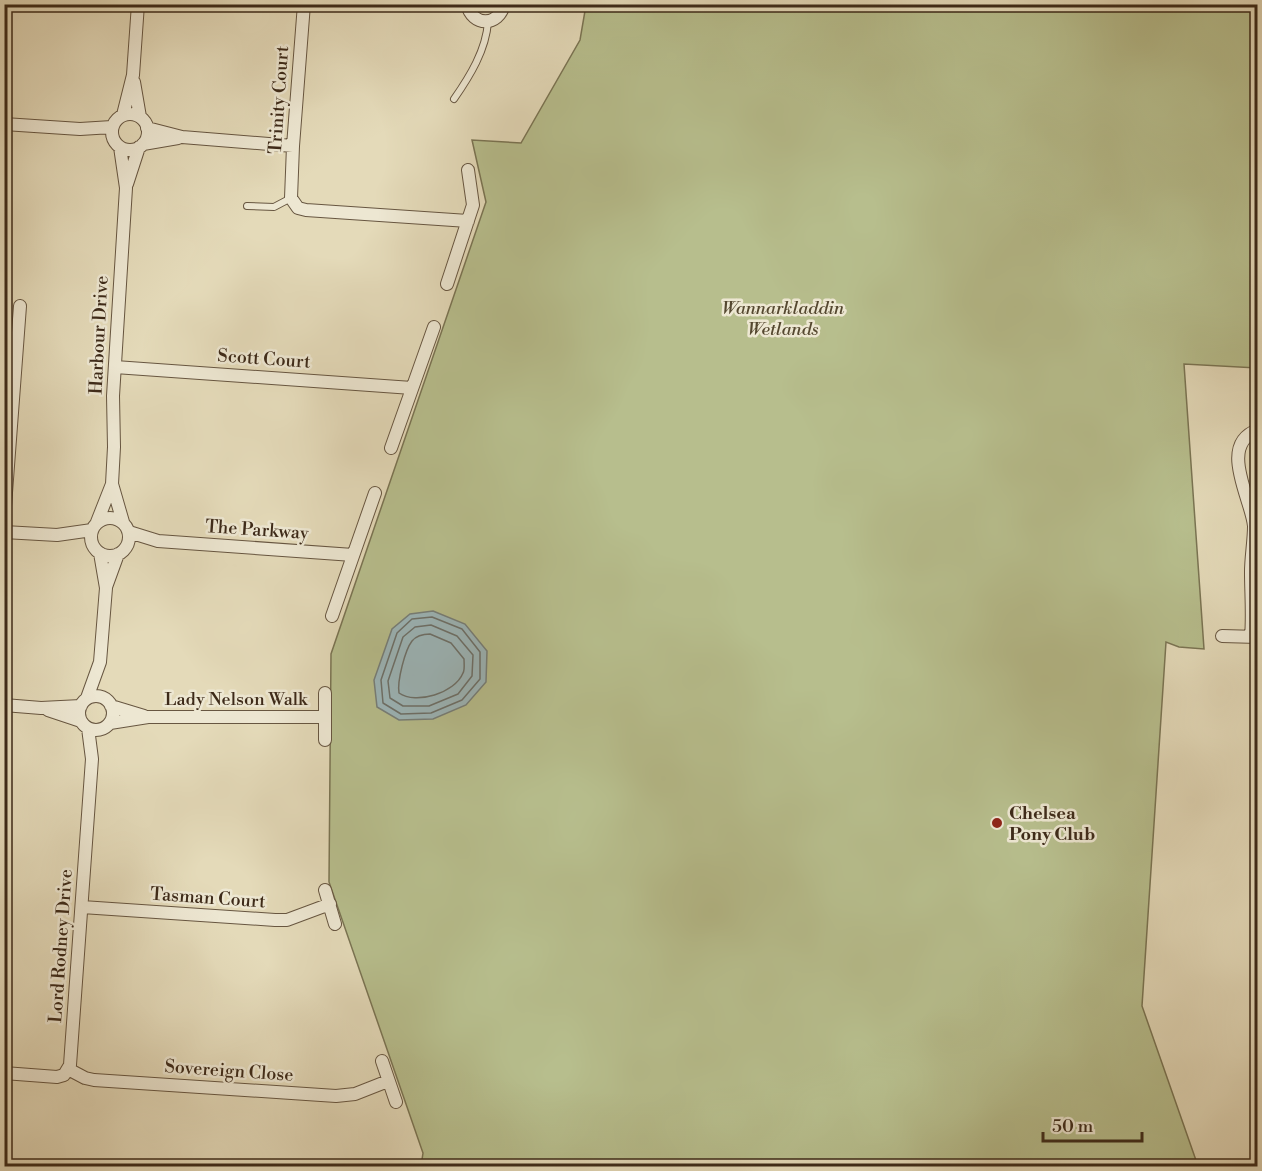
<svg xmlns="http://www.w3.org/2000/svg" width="1262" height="1171" font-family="'Libre Bodoni',serif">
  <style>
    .green { fill: #b7be8d; stroke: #7a7453; stroke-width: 1.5 }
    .water { fill: #9cb7bb; stroke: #767f7a; stroke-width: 1.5 }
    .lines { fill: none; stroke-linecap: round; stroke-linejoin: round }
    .shore { stroke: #6c706a; stroke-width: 1.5 }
    .lane-casing { stroke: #675641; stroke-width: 8 }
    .street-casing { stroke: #675641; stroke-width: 14 }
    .lane { stroke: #ede7d2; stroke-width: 6 }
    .street { stroke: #ede7d2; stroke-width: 12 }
    .poi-dot { fill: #8f2418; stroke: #ede7d2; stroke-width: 2 }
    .labels { text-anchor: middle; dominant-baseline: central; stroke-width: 5; stroke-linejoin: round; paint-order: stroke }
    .street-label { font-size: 18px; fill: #3d2a19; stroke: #ede7d2 }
    .park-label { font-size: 18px; font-style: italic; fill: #554830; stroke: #ede7d2 }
    .poi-label { font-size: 18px; font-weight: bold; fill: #3d2a19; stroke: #ede7d2; text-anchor: start }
  </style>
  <rect width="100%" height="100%" fill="#e4dab9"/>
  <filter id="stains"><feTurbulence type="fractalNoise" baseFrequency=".00333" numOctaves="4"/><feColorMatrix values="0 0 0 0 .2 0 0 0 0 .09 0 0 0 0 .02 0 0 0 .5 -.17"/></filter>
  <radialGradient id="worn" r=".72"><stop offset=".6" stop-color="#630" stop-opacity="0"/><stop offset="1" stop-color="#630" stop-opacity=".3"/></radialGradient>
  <!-- green -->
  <path class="green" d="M586,5h671v363l-73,-4 20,285 -25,-2 -13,-5 -24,364 56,160h-777l2,-13 -94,-271 2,-228 155,-452 -14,-62 49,3 59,-103z"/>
  <!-- water -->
  <path class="water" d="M433,611l32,13 22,27 -1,31 -20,23 -33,14 -34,1 -22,-13 -3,-27 18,-51 18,-15z"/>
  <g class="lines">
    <!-- shore -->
    <path class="shore" d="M432,617l30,12 18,23v27l-18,21 -31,13 -30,1 -18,-11 -2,-23 16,-47 15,-14z
      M431,625l26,11 16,19 -1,21 -14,18 -29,12h-26l-13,-8 -2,-17 15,-44 12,-10z
      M430,634l21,9 13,16c0,4 1,11 -1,14 -8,20 -47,32 -64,20 -2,-12 6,-43 13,-52 5,-6 11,-7 18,-7z"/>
    <defs>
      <path id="lane" d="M454,99c16,-23 32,-49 34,-77
        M247,206l27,1 17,-9"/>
      <path id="street" d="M304,4l-11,142 -2,52 7,10 8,2 162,11
        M467,4c5,23 32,23 37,0
        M134,82l6,35
        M112 132a18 18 0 1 1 36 0a18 18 0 1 1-36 0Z
        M123,115l10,-40 5,-71
        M4,124l76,5 32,-2
        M147,128l35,9 111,9
        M143,144l35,-6
        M120,147l6,41 -13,208 1,51 -2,37 11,38
        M127,184l12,-37
        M447,284l26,-79 -5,-35
        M115,367l297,21
        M391,448l43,-121
        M91 537a19 19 0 1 1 38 0a19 19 0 1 1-38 0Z
        M4,519l16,-213
        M97,522l15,-38
        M4,532l53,3 35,-5
        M129,532l29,9 195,14
        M106,587l12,-33
        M332,616l43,-123
        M1222,636l36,1
        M1251,637c2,-22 0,-43 0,-65 0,-15 3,-31 3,-46 -2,-26 -37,-82 4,-96
        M79 713a17 17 0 1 1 34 0a17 17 0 1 1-34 0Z
        M87,698l13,-36 6,-74 -6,-35
        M4,705l37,3 40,-2
        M111,706l33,10
        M48,710l33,11
        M110,723l38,-6h176
        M325,740v-47
        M325,890l10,34
        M82,907l193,13h12l43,-16
        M382,1061l14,41
        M68,1069l17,9 9,2 242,16 19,-2 33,-13
        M4,1073l53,4 7,-2 6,-10 22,-306 -4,-31"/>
    </defs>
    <!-- lane casing -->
    <use href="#lane" class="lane-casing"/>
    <!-- street casing -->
    <use href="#street" class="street-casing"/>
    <!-- lane -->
    <use href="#lane" class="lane"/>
    <!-- street -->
    <use href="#street" class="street"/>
  </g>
  <!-- markers -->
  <circle class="poi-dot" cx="997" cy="823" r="6"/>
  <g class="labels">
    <!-- street labels -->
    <g class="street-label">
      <text transform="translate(279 100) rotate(-86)">Trinity Court</text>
      <text transform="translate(99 335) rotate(-87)">Harbour Drive</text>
      <text transform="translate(264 359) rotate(4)">Scott Court</text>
      <text transform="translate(257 530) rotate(4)">The Parkway</text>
      <text x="236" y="699">Lady Nelson Walk</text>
      <text transform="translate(208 898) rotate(4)">Tasman Court</text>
      <text transform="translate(61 946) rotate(-86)">Lord Rodney Drive</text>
      <text transform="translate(229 1071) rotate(4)">Sovereign Close</text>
    </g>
    <!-- park labels -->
    <g class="park-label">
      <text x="783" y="308">Wannarkladdin<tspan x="783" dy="21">Wetlands</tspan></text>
    </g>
    <!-- poi labels -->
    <g class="poi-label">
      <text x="1009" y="813">Chelsea<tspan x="1009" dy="21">Pony Club</tspan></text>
    </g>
  </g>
  <!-- margin -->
  <rect width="1262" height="1171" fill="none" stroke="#e4dab9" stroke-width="24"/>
  <rect x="6" y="6" width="1250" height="1159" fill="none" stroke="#3d2a19" stroke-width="3"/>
  <rect x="12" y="12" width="1238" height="1147" fill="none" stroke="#3d2a19" stroke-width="1.5"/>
  <!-- scale -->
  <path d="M1043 1132v9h99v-9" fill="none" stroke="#3d2a19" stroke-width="3"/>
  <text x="1052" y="1132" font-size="18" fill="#3d2a19" stroke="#ede7d2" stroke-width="4.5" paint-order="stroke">50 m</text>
  <rect width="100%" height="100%" filter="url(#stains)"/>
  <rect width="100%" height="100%" fill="url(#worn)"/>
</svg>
